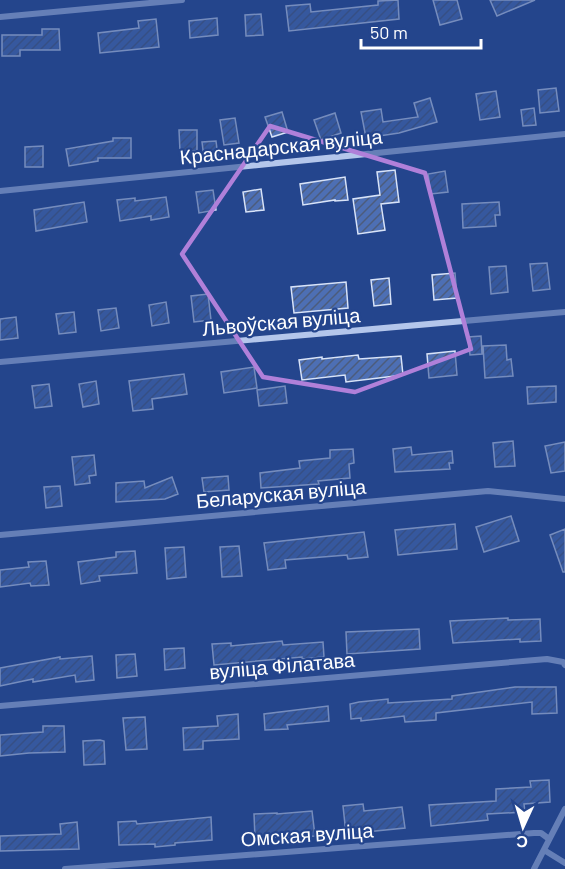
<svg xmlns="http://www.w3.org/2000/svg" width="565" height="869" font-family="Barlow,sans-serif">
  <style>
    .building { fill: url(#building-hatch); stroke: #d8e3f8; stroke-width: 1.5 }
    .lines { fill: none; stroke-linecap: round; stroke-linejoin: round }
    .street { stroke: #b4c6eb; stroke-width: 6 }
    .marked { fill: none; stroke: #b080d9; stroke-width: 4.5; stroke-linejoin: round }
    .labels { text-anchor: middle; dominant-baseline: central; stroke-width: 4.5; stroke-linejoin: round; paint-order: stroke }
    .street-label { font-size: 20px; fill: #fff; stroke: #24458d }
  </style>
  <defs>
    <pattern id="building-hatch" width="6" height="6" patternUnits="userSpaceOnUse" patternTransform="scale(1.5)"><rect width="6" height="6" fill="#4d6fb4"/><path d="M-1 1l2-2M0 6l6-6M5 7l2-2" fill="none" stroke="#4c5c7b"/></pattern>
  </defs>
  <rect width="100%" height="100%" fill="#24458d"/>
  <!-- building -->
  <path class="building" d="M398,0l1,19 -110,12 -3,-25 24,-2 1,8 67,-7v-4z
    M433,0h24l5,19 -22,6z
    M490,0h45l-38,16z
    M261,14l2,21 -17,1 -1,-21z
    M217,18l1,17 -28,3 -1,-17z
    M156,19l3,28 -59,6 -2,-20 41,-5 -1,-7z
    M42,29h17l1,21h-40v6h-18v-21h40z
    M556,88l3,23 -19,2 -2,-23z
    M496,91l4,26 -20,3 -4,-26z
    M430,98l7,24 -38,11 -33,5 -5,-26 20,-3 2,13 35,-5 -4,-14z
    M534,108l2,17 -13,1 -2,-16z
    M282,112l6,20 -16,5 -7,-20z
    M335,113l6,20 -20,7 -7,-20z
    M235,118l4,25 -15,2 -4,-25z
    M179,130h18v21h-17z
    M113,138h18v20h-33v3l-29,5 -3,-17 47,-8z
    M216,141l2,16 -14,1 -2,-16z
    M43,146v21h-18v-20z
    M395,170l4,32 -18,2 4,26 -27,4 -5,-35 27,-4 -3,-23z
    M445,171l3,21 -17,2 -3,-20z
    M345,177l3,23 -13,1v-1l-32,5 -3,-21z
    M261,189l3,21 -18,2 -3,-20z
    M213,190l3,20 -17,3 -3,-21z
    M166,197l3,20 -18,3v-4l-31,5 -3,-21 18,-2v3z
    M84,202l3,20 -51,9 -2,-21z
    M499,202l1,13h-5l1,11 -33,2 -1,-24z
    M547,263l3,26 -17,2 -3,-27z
    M506,266l2,26 -17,2 -2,-27z
    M455,273l2,25 -23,2 -2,-25z
    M389,278l2,26 -17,2 -3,-26z
    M346,282l2,26 -54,5 -3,-26z
    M208,294l3,26 -17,2 -3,-26z
    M166,302l3,21 -17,3 -3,-21z
    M116,308l3,20 -18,3 -3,-21z
    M74,312l2,20 -17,2 -3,-20z
    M16,317l2,21 -18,2v-21z
    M481,336l1,18 -12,1 -2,-18z
    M506,345l1,15 4,-1 2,17 -28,2 -2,-32z
    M455,351l2,24 -28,3 -2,-24z
    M358,355l1,4 42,-3 2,19 -57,7 -1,-7 -43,5 -3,-20 23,-3v2z
    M254,367l3,21 -33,5 -3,-21z
    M184,374l3,20 -35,5 1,10 -20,2 -4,-30z
    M96,381l3,23 -16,3 -4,-23z
    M49,384l3,22 -17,2 -3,-22z
    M285,386l2,17 -28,3 -2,-16z
    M556,386v16l-28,2 -1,-17z
    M513,441l2,25 -20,1 -2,-24z
    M565,442v29l-14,2 -6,-27z
    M411,447l1,8 40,-4 1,12h-4l1,6 -55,3 -2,-23z
    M353,449l1,14 -5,1 1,14 -32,3 1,3 -58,4 -1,-15 40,-5 -1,-7 31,-3v-8z
    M94,455l2,20 -7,1 1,7 -15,2 -3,-28z
    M228,476l1,14 -25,2 -2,-14z
    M172,477l6,17 -13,5 -49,3v-19l28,-2 1,7z
    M60,486l2,20 -16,2 -2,-21z
    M511,516l8,25 -35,11 -8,-25z
    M455,524l2,25 -59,6 -3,-25z
    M565,529v43h-2l-13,-37z
    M364,532l4,25 -20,2 -1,-4 -62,5 1,8 -18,2 -4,-27z
    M239,546l3,30 -20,1 -2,-30z
    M184,547l2,30 -19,2 -2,-31z
    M135,551l2,22 -38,3 1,5 -19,3 -3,-22 38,-5v-5z
    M46,561l3,24 -18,1 -1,-3 -30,4v-17l29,-3 -1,-5z
    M508,618v2l32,-1 1,22 -21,1v-3l-67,4 -3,-22z
    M419,629l1,20 -73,5 -1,-22z
    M282,641l1,4 40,-3 1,15 -22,2v-2l-88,8 -2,-21 19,-1v3z
    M184,648l1,20 -20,2 -1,-21z
    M135,654l2,22 -20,2 -1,-23z
    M92,656l2,24 -18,2 -1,-7 -42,7v-3l-33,7v-18l60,-11v2z
    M515,687h41l1,26 -25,1v-12l-96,11v7l-31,2 -1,-6 -43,5v-3l-10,1 -1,-15 9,-2 29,-3v4l64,-4v-3z
    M328,706l1,15 -42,4 1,4 -23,1 -1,-16z
    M238,714l1,25 -36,2v8l-19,1 -1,-22 35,-2 -1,-10z
    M145,717l2,32 -21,1 -3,-32z
    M43,726h21l1,26 -36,1 -29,3v-21l43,-3z
    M100,740l4,1 1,23 -21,1 -1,-24z
    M549,780l1,22 -26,2 1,8 -38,2 1,6 -57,6 -2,-21 67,-4v-12l35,-2 -1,-6z
    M363,804l1,7 38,-4 3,21 -59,6 -3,-28z
    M312,811l3,25 -60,2 -1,-24 23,-1v1z
    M211,817l1,23 -37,3v2l-20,2v-3l-36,1 -1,-23 18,-1 1,3z
    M77,822l2,27 -79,2v-15l61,-2 -1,-10z"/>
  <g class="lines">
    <!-- street -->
    <path class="street" d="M0,17l182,-17
      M0,191l565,-57
      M0,362l565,-50
      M0,535l488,-44 77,8
      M0,706l547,-47 16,3 2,3
      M544,850l21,13
      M65,869l469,-36h7l8,6
      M534,869l31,-60"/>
  </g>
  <!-- marked area -->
  <path d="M0 0H565V869H0ZM270,126l155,47 46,176 -116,43 -92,-15 -81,-123z" fill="#24458d" fill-opacity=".55" fill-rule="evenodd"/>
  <path class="marked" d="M270,126l155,47 46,176 -116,43 -92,-15 -81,-123z"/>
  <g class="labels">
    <!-- street labels -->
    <g class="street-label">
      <text transform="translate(281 146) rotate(-6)">Краснадарская вуліца</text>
      <text transform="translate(281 321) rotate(-5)">Львоўская вуліца</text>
      <text transform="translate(281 493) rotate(-5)">Беларуская вуліца</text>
      <text transform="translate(282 665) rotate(-5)">вуліца Філатава</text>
      <text transform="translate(307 834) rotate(-4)">Омская вуліца</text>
    </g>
  </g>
  <!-- north arrow -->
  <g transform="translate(523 827) rotate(184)" stroke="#24458d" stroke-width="4.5" paint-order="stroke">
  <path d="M0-4.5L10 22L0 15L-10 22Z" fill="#ffffff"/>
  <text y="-9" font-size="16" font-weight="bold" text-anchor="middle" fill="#ffffff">С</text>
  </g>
  <!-- scale -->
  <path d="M361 39v9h120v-9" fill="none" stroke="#ffffff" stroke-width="3"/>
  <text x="370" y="39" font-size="18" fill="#ffffff" stroke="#24458d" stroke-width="4.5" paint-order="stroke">50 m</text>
</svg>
